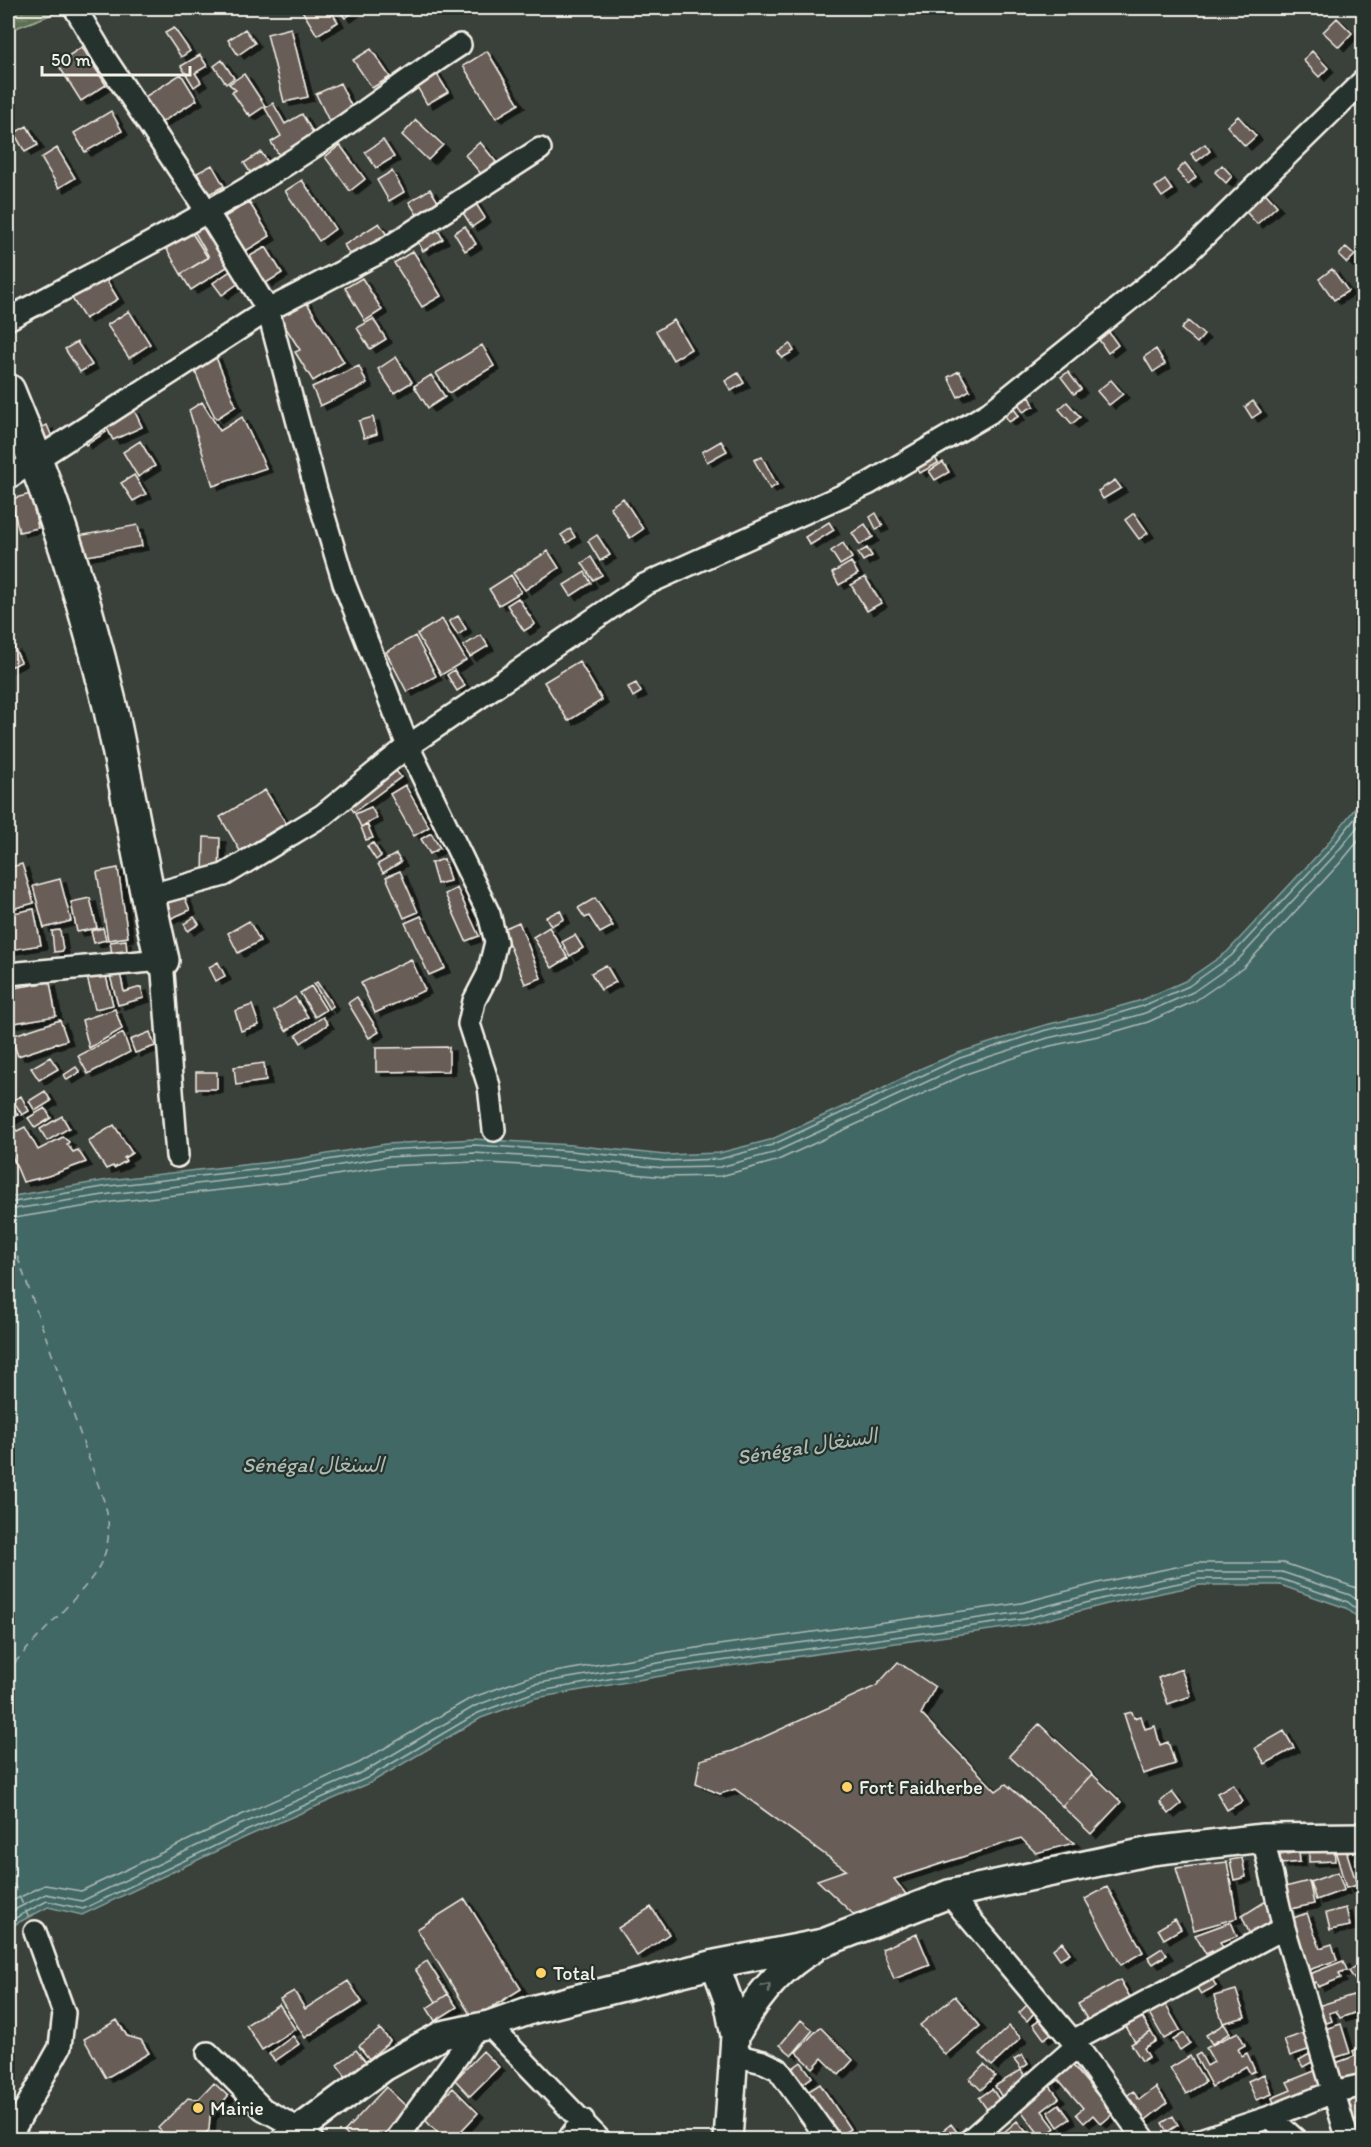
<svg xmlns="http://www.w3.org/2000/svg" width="1371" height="2147" font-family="Itim,'Playpen Sans Arabic',sans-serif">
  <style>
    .wetland { fill: url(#wetland-marsh); stroke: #a8b09d; stroke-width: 1.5 }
    .water { fill: #426765; stroke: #899e99; stroke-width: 1.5 }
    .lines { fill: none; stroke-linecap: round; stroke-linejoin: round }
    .shore { stroke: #adbab4; stroke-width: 1.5 }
    .ferry { stroke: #adbab4; stroke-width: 1.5; stroke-dasharray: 8 6; stroke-linecap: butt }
    .building { fill: #695d58; stroke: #f4f1e8; stroke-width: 1.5; filter: url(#shadow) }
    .minor-casing { stroke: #f4f1e8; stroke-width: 26 }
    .tertiary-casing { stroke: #f4f1e8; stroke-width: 32 }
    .primary-casing { stroke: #f4f1e8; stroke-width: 38 }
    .minor { stroke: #26332d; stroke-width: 21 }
    .tertiary { stroke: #26332d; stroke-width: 27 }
    .primary { stroke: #26332d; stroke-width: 33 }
    .oneway { stroke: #6e766e }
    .poi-dot { fill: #ffd166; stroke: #26332d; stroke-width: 2 }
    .labels { text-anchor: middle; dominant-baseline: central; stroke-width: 4.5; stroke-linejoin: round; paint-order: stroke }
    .poi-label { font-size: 20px; fill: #f4f1e8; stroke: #26332d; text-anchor: start }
    .water-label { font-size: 21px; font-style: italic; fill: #adbab4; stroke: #26332d }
  </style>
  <defs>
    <pattern id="wetland-marsh" width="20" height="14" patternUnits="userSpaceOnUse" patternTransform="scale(1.5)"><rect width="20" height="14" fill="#5b6f52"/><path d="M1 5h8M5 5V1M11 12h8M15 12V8" fill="none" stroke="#73846b"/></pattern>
    <filter id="shadow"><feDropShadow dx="6" dy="4" stdDeviation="0" flood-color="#0009"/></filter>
  </defs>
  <rect width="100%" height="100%" fill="#3a403a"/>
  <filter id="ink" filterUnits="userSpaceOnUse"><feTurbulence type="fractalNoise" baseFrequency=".0167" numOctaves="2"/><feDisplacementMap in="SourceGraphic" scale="12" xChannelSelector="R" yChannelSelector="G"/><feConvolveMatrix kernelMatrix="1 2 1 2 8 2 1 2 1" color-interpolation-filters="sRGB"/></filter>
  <g filter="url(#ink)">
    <!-- wetland -->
    <path class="wetland" d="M8,8h61l-61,23z"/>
    <!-- water -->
    <path class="water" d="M1363,798v824l-17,-14 -66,-23h-80l-93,19 -81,21 -348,48 -142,25 -55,20 -111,65 -122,53 -166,79 -34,-8 -40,21v-731l100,-17 190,-21 88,-15 88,-5 98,6 93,10 54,-2 51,-13 112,-51 40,-21 36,-15 87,-28 52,-12 45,-13 43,-19 42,-29 97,-104z"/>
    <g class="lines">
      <!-- shore -->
      <path class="shore" d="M8,1203l101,-17 189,-21 88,-15 88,-5 97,6 94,10 55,-2 52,-14 188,-87 86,-28 53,-11 44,-13 46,-20 42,-30 98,-105 35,-44
        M8,1210l102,-16 190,-22 87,-15 87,-4 96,6 95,9 55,-1 53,-14 190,-88 85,-27 53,-12 44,-13 48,-21 44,-31 97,-105 30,-37
        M8,1219l104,-17 189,-21 87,-15 86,-4 96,6 95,9 56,-1 55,-15 190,-87 84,-28 53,-11 45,-13 47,-21 48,-33 97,-105 24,-29
        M8,1903l37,-18 36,6 158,-75 120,-53 112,-65 61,-22 143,-25 346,-48 81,-21 94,-19h88l70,24 10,6
        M8,1913l38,-19 36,7 160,-77 121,-52 112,-66 58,-22 143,-24 347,-48 81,-21 95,-19h83l68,23 14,10
        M8,1922l39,-21 36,8 163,-78 121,-53 111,-65 57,-21 142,-25 347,-48 81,-21 94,-19h82l67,23 16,13"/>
      <!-- ferry -->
      <path class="ferry" d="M8,1230l97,274c13,52 -12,74 -44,109 -18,19 -36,38 -53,57
        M8,1871l23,52"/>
    </g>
    <!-- building -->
    <path class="building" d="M304,8h25l9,14 -21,13 -16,-26z
      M337,8h22l-14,10z
      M1337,18l15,15 -13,14 -16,-15z
      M174,28l16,23 -9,6 -16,-24z
      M291,28l17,69 -24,5 -17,-68z
      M245,29l10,14 -17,12 -10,-15z
      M82,47l24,38 -25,16 -24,-38z
      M371,49l19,28 -18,11 -19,-28z
      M487,51l32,53 -23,14 -33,-52z
      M1312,51l16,17 -9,9 -16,-17z
      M200,55l7,11 -12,7 6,9 -7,5 -13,-21z
      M222,60l12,18 -8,6 -12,-18z
      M435,71l13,21 -21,12 -12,-21z
      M181,74l16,26 -38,24 -16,-26z
      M244,74l21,32 -15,10 -1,-3 -2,1 -15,-22 4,-2 -7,-6z
      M340,83l13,27 -24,11 -13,-27z
      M273,103l12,21 17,-10 13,22 -35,21 -9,-15 10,-6 -16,-28z
      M111,111l11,20 -37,21 -11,-19z
      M1238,116l18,20 -11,10 -18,-20z
      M416,120l27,25 -15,15 -26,-25z
      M27,126l11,19 -13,7 -11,-19z
      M383,140l11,17 -18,11 -11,-16z
      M480,142l16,20 -14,13 -17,-20z
      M1205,144l5,7 -13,10 -6,-7z
      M340,145l25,34 -15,12 -25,-34z
      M57,148l18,30 -16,10 -18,-30z
      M261,152l8,12 -17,11 -8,-12z
      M1185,163l11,14 -8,7 -11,-13z
      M212,165l12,21 -15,8 -12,-21z
      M1222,165l10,11 -6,7 -11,-11z
      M392,171l12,21 -15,9 -12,-21z
      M302,180l33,49 -16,12 -34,-50z
      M1165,180l7,10 -10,7 -7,-10z
      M1259,186l18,20 -20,18 -18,-20z
      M430,189l10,16 -21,13 -10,-16z
      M473,199l12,19 -13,9 -12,-19z
      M249,202l21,34 -26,16 -21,-34z
      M203,222l27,43 -39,25 -10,-16 27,-16 -18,-28z
      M379,223l8,12 -36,22 -7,-12z
      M465,226l11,18 -11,7 -11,-18z
      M436,227l7,12 -20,12 -7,-12z
      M193,229l16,28 -28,17 -16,-28z
      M266,247l16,26 -16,10 -16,-27z
      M1346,247l9,8 -8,8 -8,-8z
      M413,251l28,45 -19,11 -28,-44z
      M235,268l8,12 -21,15 -9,-12z
      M1332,269l16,22 -14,9 -15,-21z
      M104,276l14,23 -33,20 -14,-22z
      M362,278l20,32 -17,11 -20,-33z
      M305,300l39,62 -31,19 -18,-29 5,-2 -21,-33z
      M129,311l21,33 -21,14 -22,-33z
      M373,319l13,20 -16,10 -13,-21z
      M674,320l17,29 -18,11 -17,-29z
      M1188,321l16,14 -7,8 -16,-14z
      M1105,327l13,18 -10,8 -13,-19z
      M77,342l15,23 -12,7 -15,-23z
      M790,344l4,7 -12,7 -4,-6z
      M482,345l12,21 -45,27 -13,-20z
      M1156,349l9,15 -12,8 -9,-15z
      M215,355l21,51 -20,13 -11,-22 -11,-29z
      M396,357l16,25 -18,11 -16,-24z
      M359,366l8,18 -47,22 -8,-19z
      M959,371l11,19 -12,7 -10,-20z
      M1068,372l13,17 -7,5 -13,-17z
      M738,373l6,10 -13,8 -6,-10z
      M431,375l14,22 -17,11 -14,-22z
      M1111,380l12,14 -14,11 -12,-14z
      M1030,397l4,9 -11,6 -5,-9z
      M1253,401l8,11 -9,6 -7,-11z
      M202,402l18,29 22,-14 24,51 -53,18 -24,-76z
      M1067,402l13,15 -8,7 -13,-15z
      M1014,409l5,7 -10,6 -4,-7z
      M134,410l8,17 -29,13 -8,-16z
      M373,417l4,17 -13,4 -5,-17z
      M100,423l6,9 -20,13 -6,-8z
      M47,425l5,12 -12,5 -5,-12z
      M8,433l6,28 -6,1z
      M140,441l15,25 -17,11 -15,-25z
      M721,441l6,10 -20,11 -5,-10z
      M934,456l4,7 -18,10 -4,-7z
      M762,457l15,28 -7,4 -16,-29z
      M943,462l6,10 -14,8 -6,-9z
      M134,475l12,19 -13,7 -12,-18z
      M1115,480l6,8 -18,11 -5,-8z
      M31,494l7,34 -19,4 -8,-33z
      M623,498l20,31 -13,9 -20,-31z
      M876,513l7,13 -7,3 -6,-12z
      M1134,513l14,20 -9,6 -14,-19z
      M829,522l5,8 -24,15 -5,-8z
      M865,524l8,13 -13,8 -8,-12z
      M138,525l4,21 -60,11 -4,-21z
      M570,529l5,8 -8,6 -6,-8z
      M597,535l13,20 -10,6 -12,-20z
      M843,543l9,15 -12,7 -9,-14z
      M867,548l5,8 -9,5 -5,-8z
      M548,551l11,17 -34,22 -12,-17z
      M591,557l11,18 -9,5 -11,-17z
      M851,562l7,12 -19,11 -7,-12z
      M585,572l6,11 -20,13 -7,-11z
      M511,575l10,17 -22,13 -10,-16z
      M865,577l16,26 -14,8 -16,-26z
      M518,598l17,26 -11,7 -17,-26z
      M458,616l8,13 -8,6 -9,-14z
      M442,619l24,41 -25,15 -24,-41z
      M481,635l7,11 -18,11 -7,-11z
      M415,636l21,40 -29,16 -21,-40z
      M14,647l7,15 -13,6v-18z
      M579,661l23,39 -34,21 -24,-39z
      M454,670l11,16 -8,5 -10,-16z
      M636,683l5,9 -8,5 -5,-10z
      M392,766l9,11 -47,35 -8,-11z
      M405,785l24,42 -15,9 -24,-42z
      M265,790l21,33 -46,28 -20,-34z
      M371,807l6,11 -16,9 -6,-13z
      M367,824l6,14 -7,2 -5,-13z
      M431,833l9,15 -10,6 -9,-15z
      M204,837l16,1 -1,36 -16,-1z
      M373,843l8,13 -5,4 -9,-14z
      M396,854l5,8 -18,11 -5,-9z
      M444,859l6,22 -13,3 -6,-21z
      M22,864l12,39 -26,7v-42z
      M118,868l10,69 -20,3 -11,-68z
      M400,871l18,41 -14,6 -18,-41z
      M60,879l11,42 -27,7 -11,-42z
      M457,888l22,48 -13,5 -21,-47z
      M184,896l6,14 -25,11 -7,-14z
      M90,898l7,30 -20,4 -6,-30z
      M595,898l18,28 -13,7 -11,-17 -4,2 -7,-10z
      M34,909l7,36 -31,5 -2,-12v-24z
      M560,910l4,9 -13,7 -5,-9z
      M421,916l24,52 -16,7 -24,-52z
      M194,917l5,7 -11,7 -4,-7z
      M249,921l11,20 -22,12 -10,-20z
      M519,922l22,56 -16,6 -22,-55z
      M549,927l19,31 -16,10 -19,-31z
      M103,928l3,12 -12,3 -3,-12z
      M60,930l3,21 -9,1 -2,-21z
      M575,935l8,13 -13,8 -8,-14z
      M126,940l1,12 -15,2 -2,-12z
      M411,959l14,31 -50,23 -14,-30z
      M218,962l7,14 -9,5 -7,-14z
      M606,965l10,17 -15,8 -10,-17z
      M105,972l8,33 -18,4 -8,-32z
      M120,973l4,19 17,-5 3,11 -26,7 -8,-29z
      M50,982l6,34 -48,8v-35z
      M317,982l16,24 -4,3 -15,-25z
      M311,986l15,24 -11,7 -15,-24z
      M295,997l13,20 -22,14 -12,-20z
      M357,997l22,35 -10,6 -21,-35z
      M252,1005l7,20 -18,6 -6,-20z
      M115,1009l7,20 -33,19 -7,-28z
      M323,1017l5,7 -27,19 -5,-8z
      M60,1020l7,20 -49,16 -7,-20z
      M150,1032l5,14 -20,7 -5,-13z
      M123,1033l7,19 -42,22 -10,-18z
      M449,1047v24l-73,1v-24z
      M50,1057l8,12 -19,11 -8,-12z
      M264,1063l2,18 -30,4 -2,-18z
      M76,1067l4,5 -13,8 -3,-5z
      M196,1072h21v17h-21z
      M45,1091l6,10 -16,10 -6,-10z
      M21,1096l8,15 -7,4 -9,-15z
      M10,1102l8,13 -10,6v-17z
      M45,1108l6,10 -16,10 -7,-10z
      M62,1116l7,12 -22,13 -7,-12z
      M114,1125l18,28 -8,5 2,3 -12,7 -1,-2 -7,3 -18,-28z
      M13,1127l4,4 8,-4 13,23 25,-13 6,5 -2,2 6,8 5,-2 8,12 -38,14 -25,6 -15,-36v-10l2,-1 -2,-5z
      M898,1662l37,25 -14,27 75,77 10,-7 68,59 -38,10 -15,-15 -127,41 15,19 -56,16 -36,-34 29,-10 -111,-81 -15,5 -24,-10 4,-24 33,-9 143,-65z
      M1181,1669l10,27 -23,8 -10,-26z
      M1132,1712l2,6 7,-2 4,13 10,-3 5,19 8,-3 7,22 -32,10 -19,-60z
      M1039,1724l53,50 -30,32 -53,-50z
      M1284,1731l10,17 -29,16 -10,-16z
      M1092,1774l29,28 -30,32 -29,-28z
      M1233,1784l10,17 -16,9 -10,-17z
      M1172,1792l9,12 -12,10 -9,-12z
      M1349,1846l2,6 -4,1 10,32 -11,3 -11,-38z
      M1334,1848l1,13 -26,1v-12z
      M1299,1852l1,10 -19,2 -1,-9z
      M1242,1858l4,19 -12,3 -4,-20z
      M1227,1862l10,56 -43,12 -18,-62z
      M1338,1872l6,18 -28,10 -6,-18z
      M1309,1881l5,23 -24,5 -5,-22z
      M1107,1887l36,65 -22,13 -36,-66z
      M1274,1896l5,20 -29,19 -8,-19z
      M465,1899l56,90 -48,30 -56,-90z
      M651,1907l18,27 -32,22 -19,-28z
      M1346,1908l4,18 -20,4 -4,-17z
      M1307,1913l13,35 12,-4 5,16 -34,12 -18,-51z
      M1175,1919l6,10 -17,10 -6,-10z
      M1231,1922l6,14 -17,6 6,11 -10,5 -4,-7 -6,3 -11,-19z
      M917,1934l13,31 -36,14 -12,-30z
      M1062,1942l8,11 -10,6 -7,-10z
      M1162,1948l5,7 -14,9 -5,-7z
      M427,1961l21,33 -12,8 -21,-33z
      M1343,1961l4,9 -8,3 2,5 -23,9 -2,-5 -5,2 -4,-9z
      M1356,1966l8,11v5l-6,3 -9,-14z
      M1210,1975l6,11 -15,8 -7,-10z
      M1120,1980l13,22 -42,24 -13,-22z
      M348,1981l14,21 -57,36 -25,-39 14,-8 11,18z
      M1236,1990l9,27 -22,6 -9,-27z
      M448,1994l9,13 -22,14 -8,-13z
      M1353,1995l9,15 -22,8 -4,-7 -7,2 3,8 -8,3 -6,-18z
      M955,1996l25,30 -35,29 -25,-30z
      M279,2004l16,25 -33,21 -16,-25z
      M1165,2004l15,26 -16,9 -15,-26z
      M1027,2005l8,7 -8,9 -8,-8z
      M1139,2012l12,20 -16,10 -12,-21z
      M1046,2015l11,14 -13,10 -11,-15z
      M117,2020l10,16 14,4 8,13 -43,25 -22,-39z
      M801,2020l12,10 -21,25 -12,-10z
      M1224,2024l6,9 -18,11 -6,-9z
      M1341,2024l9,29 -16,5 -9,-29z
      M1009,2026l12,12 -29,28 -12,-12z
      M820,2027l33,33 -14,15 -17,-17 -9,10 -17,-16z
      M380,2029l10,12 -21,18 -10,-13z
      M1151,2032l5,9 -12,7 5,9 -7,4 -11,-17z
      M1238,2032l7,13 -7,4 4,7 5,-3 8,18 -5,2 -4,-7 -34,21 -17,-31 5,-3 7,13 7,-4 -8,-14z
      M1307,2032l6,16 -23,8 -6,-16z
      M1184,2033l6,10 -10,7 -7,-10z
      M293,2036l6,8 -24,17 -6,-7z
      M1364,2046v31l-20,7 -8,-21 19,-7 -2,-5z
      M356,2050l10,12 -20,15 -9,-12z
      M483,2051l16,16 -29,29 -15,-16z
      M1315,2051l4,7 -16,9 -4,-7z
      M1022,2055l6,9 -7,5 -7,-9z
      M1190,2056l15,26 -19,12 -16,-26z
      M801,2062l11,15 -12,9 -11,-15z
      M1070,2062l43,52 -12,10 -8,-9 -9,8 -8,-9 7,-6 -24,-28 -7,5 -3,-5z
      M984,2065l11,11 -14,14 -11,-11z
      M1322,2068l7,19 -53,21 -4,-10 19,-8 -4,-8z
      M1021,2070l10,16 -26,16 -10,-16z
      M1264,2074l8,20 -16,6 -8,-19z
      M1047,2082l12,16 -17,13 13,17 -13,10 -26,-34z
      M214,2083l14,13 -18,20 -1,14 -11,10h-28l-12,-12 30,-30 10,2z
      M820,2084l30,45 -16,10 -30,-45z
      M386,2087l22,21 -29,32h-27l-8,-8z
      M1156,2087l11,16 -29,23 -19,-24 14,-11 6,9z
      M453,2088l25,25 -17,18 4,5 -3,4h-17l-22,-22z
      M992,2089l11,16 -13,9 -11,-16z
      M1364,2095v22l-13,6 -8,-19z
      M1059,2104l11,15 -12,8 -10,-15z
      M1173,2116l5,9 -11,7 -5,-9z
      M1017,2121l16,19h-22l-7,-8z
      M951,2124l12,16h-32z
      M1085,2134l1,6h-31v-4z"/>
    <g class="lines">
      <defs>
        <path id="minor" d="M75,8l31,52 102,153 60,97 48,180 28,93 64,163 81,168 7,28 -8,32 -14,27 -5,23 20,62 5,44
          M8,319c102,-55 205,-106 302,-170 51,-33 98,-71 150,-104
          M8,478l260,-168 118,-61 154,-100
          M147,896l77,-21 99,-60 85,-69 236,-161 224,-101 121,-71 196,-158 179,-175
          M8,974l154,-14 15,196
          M1263,1838l21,90 64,212
          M949,1894l128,152 68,94
          M489,2025l111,115
          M1073,2041l211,-113
          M208,2053l55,56 36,20 13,11
          M734,2055l29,7 15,7 51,71
          M1270,2117l26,23
          M8,2140l52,-93 4,-34 -29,-81
          M396,2140l63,-86 16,-25
          M568,2140l15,-20
          M970,2140l107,-94
          M1200,2140l70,-23 63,-25 31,-7"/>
        <path id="tertiary" d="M715,1964l13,36 7,36 -7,104
          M735,2036c19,-36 43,-67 78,-87
          M285,2140l99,-73 58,-32 47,-10 42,-15 184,-46 108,-21 126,-49 202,-43 112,-13 101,-1"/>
        <path id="primary" d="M8,391c43,103 78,210 103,319 18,83 31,167 51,250"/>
      </defs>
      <!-- minor casing -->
      <use href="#minor" class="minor-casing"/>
      <!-- tertiary casing -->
      <use href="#tertiary" class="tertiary-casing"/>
      <!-- primary casing -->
      <use href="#primary" class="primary-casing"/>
      <!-- minor -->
      <use href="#minor" class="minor"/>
      <!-- tertiary -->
      <use href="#tertiary" class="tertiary"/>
      <!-- primary -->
      <use href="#primary" class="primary"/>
    </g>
    <!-- one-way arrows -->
    <defs><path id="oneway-chevron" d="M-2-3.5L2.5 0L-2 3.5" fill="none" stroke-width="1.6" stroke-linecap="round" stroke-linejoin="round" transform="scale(1.5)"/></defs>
    <use class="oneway" href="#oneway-chevron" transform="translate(767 1987) rotate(-49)"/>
  </g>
  <!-- markers -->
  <g class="poi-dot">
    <circle cx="847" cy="1787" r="6"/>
    <circle cx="541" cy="1973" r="6"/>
    <circle cx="198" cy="2108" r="6"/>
  </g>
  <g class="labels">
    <!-- poi labels -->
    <g class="poi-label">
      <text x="859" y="1787">Fort Faidherbe</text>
      <text x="553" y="1973">Total</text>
      <text x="210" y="2108">Mairie</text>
    </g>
    <!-- water labels -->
    <g class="water-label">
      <text transform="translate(807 1446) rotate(-9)">Sénégal السنغال</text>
      <text x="313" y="1464">Sénégal السنغال</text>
    </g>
  </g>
  <!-- margin -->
  <rect width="1371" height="2147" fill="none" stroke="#26332d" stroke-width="30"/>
  <rect x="15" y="15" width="1341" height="2117" fill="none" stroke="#f4f1e8" stroke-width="2" filter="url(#ink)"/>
  <!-- scale -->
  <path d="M42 66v9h148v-9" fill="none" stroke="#f4f1e8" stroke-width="3"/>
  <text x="51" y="66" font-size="18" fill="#f4f1e8" stroke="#26332d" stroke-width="4.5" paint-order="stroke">50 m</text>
</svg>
